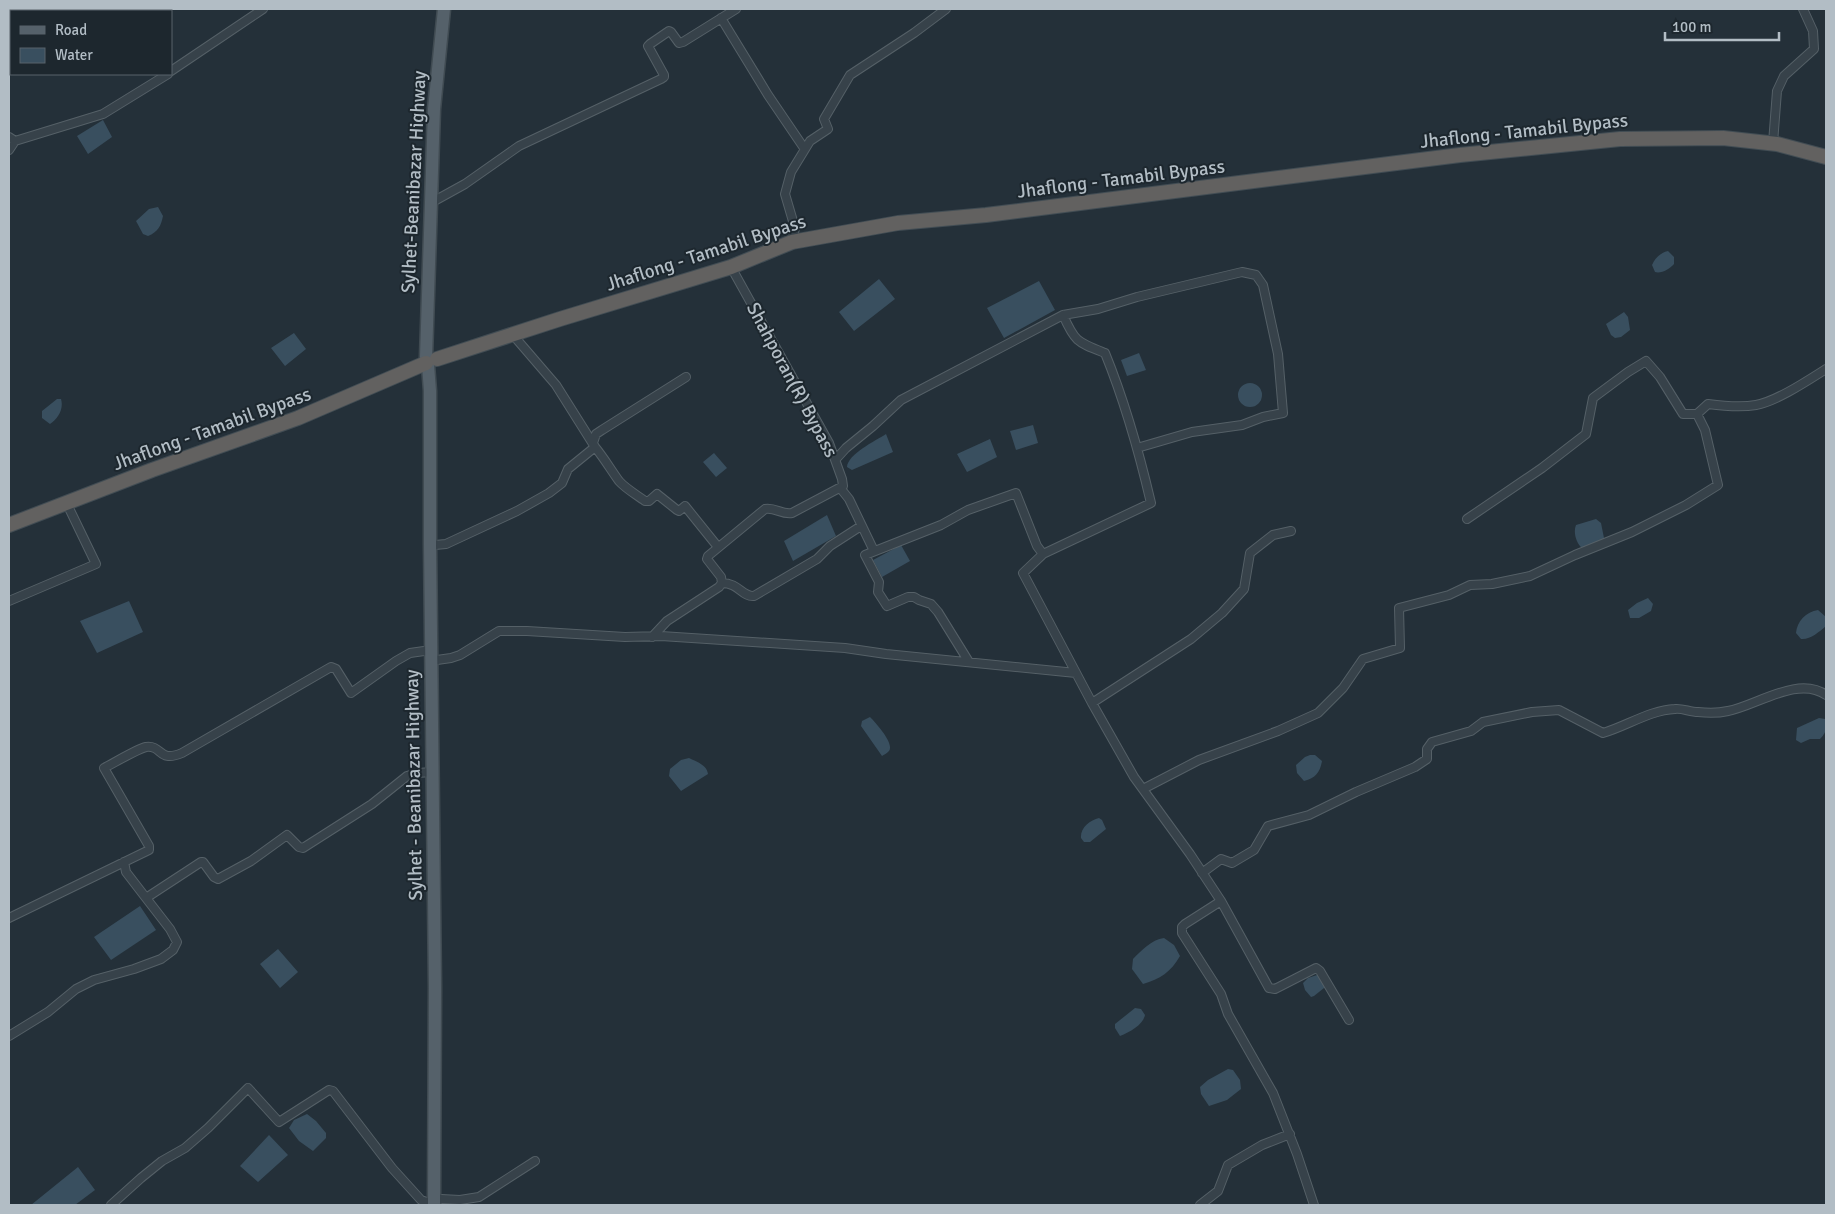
<svg xmlns="http://www.w3.org/2000/svg" width="1835" height="1214" font-family="Signika,sans-serif">
  <style>
    .water { fill: #394f5f }
    .lines { fill: none; stroke-linecap: round; stroke-linejoin: round }
    .minor-casing { stroke: #556067; stroke-width: 10 }
    .primary-casing { stroke: #404b52; stroke-width: 15 }
    .trunk-casing { stroke: #424d54; stroke-width: 16 }
    .minor { stroke: #37424a; stroke-width: 8 }
    .primary { stroke: #55616a; stroke-width: 12 }
    .trunk { stroke: #626160; stroke-width: 14 }
    .labels { text-anchor: middle; dominant-baseline: central; stroke-width: 4; stroke-linejoin: round; paint-order: stroke }
    .street-label { font-size: 19px; fill: #b2bdc5; stroke: #1d272e }
  </style>
  <rect width="100%" height="100%" fill="#243039"/>
  <!-- water -->
  <path class="water" d="M103,120l9,17 -24,17 -11,-18z
    M158,207l5,9c-2,10 -5,16 -15,20l-5,-2 -7,-13 13,-12z
    M1668,251l6,6v7c-4,5 -13,10 -19,8l-3,-7c3,-7 8,-12 16,-14z
    M879,279l16,20 -41,32 -15,-19z
    M1039,281l16,29 -51,28 -17,-30z
    M1624,312l4,5 2,13 -9,7 -6,1 -4,-3 -5,-11z
    M294,333l12,16 -21,17 -14,-18z
    M1139,353l7,17 -19,6 -6,-16z
    M1238 395a12 12 0 1 1 24 0a12 12 0 1 1-24 0Z
    M57,399h4c3,10 -3,20 -11,25l-8,-6v-7z
    M1033,425l5,18 -22,7 -6,-19z
    M886,434l7,18 -41,18 -5,-3c1,-13 28,-26 39,-33z
    M990,439l7,18 -30,15 -10,-18z
    M714,453l13,15 -11,9 -13,-15z
    M827,515l9,21 -43,25 -9,-20z
    M1596,519l5,4 3,15 -2,3 -20,7c-6,-5 -9,-16 -6,-23z
    M901,545l9,16 -28,16 -9,-17z
    M1648,598l5,6 -2,7 -12,7h-9l-2,-8 9,-7z
    M129,601l14,31 -46,21 -17,-32z
    M1818,610l8,7v9c-7,6 -16,14 -25,13l-5,-6c1,-12 10,-21 22,-23z
    M870,717c6,6 21,23 20,31 0,4 -5,6 -8,8l-21,-30 1,-5z
    M1819,718l6,1c3,8 1,14 -5,20h-10l-9,4 -5,-3 1,-12z
    M1310,755h5l7,6c-2,11 -6,17 -18,20l-7,-8 -1,-8 9,-8z
    M689,758c8,4 18,7 19,16l-27,17 -12,-15 1,-7 11,-9z
    M1099,818l3,2 4,9 -16,13h-6l-3,-4c-1,-10 9,-18 18,-20z
    M140,906l16,24 -45,30 -17,-23z
    M1164,938l10,7 6,11c-9,16 -20,23 -37,28l-11,-15 1,-10c9,-9 18,-19 31,-21z
    M278,949l20,23 -18,16 -20,-24z
    M1317,975h2l6,9 -1,4 -10,8 -3,1 -6,-7 -2,-7 5,-5z
    M1135,1008l6,1 4,6c-2,10 -15,17 -25,21l-5,-8v-4z
    M1228,1069l5,1 7,10 1,9 -14,11 -18,6 -8,-12 -1,-7 8,-7z
    M307,1114l9,7 10,12v5l-13,13 -14,-10 -10,-13 5,-8z
    M269,1135l19,20 -30,27 -18,-16z
    M78,1167l17,23 -20,15h-44z"/>
  <g class="lines">
    <defs>
      <path id="minor" d="M721,18l47,77 36,53
        M171,71l92,-62
        M9,137l6,4 88,-27 65,-40
        M1773,143l4,-52 7,-15 30,-27 -1,-18 -10,-22
        M9,150l6,-9
        M436,200l29,-16 54,-38 142,-67 3,-2v-2l-16,-29 2,-2 19,-13 2,1 8,11 4,-1 53,-33
        M792,242l3,-14 -10,-34 6,-22 19,-31 18,-12 -4,-10 26,-44 64,-42 32,-24
        M1063,315c12,27 14,27 42,38 20,49 34,99 46,150l-108,51 -20,19 69,130 42,74 56,77 31,47 48,87 6,1 41,-21 4,3 29,49
        M593,443l3,-9 6,-4 84,-53
        M595,447c9,11 16,23 24,34 7,8 18,14 26,20h4l8,-7 20,16 2,1 6,-5 33,41
        M836,459l10,-11 27,-22 28,-26 162,-85 35,-6 39,-12 105,-25 14,3 7,10 15,69 5,59 -20,4 -21,8 -50,7 -55,16
        M841,489l8,10 25,52
        M1467,519l75,-51 44,-34 7,-36 35,-26 18,-11 14,16 23,37h14l11,-10c15,2 32,4 48,1 21,-4 51,-24 70,-36
        M435,545l11,-1 71,-33 32,-18 13,-10 6,-14 27,-22 -39,-62 -43,-50
        M722,583c17,0 20,14 32,13l63,-37 13,-13 31,-20
        M9,601l87,-37 -29,-60
        M652,637l15,-16 52,-34 3,-4 -1,-6 -14,-18 1,-3 57,-47c10,-2 17,6 27,4l51,-27 -1,-7 -13,-36 -98,-176
        M437,660l14,-2 9,-3 39,-24h28l98,6 36,-1 184,12 41,6 190,19
        M969,662l-31,-50 -7,-8 -12,-4 -5,-3h-6l-21,9 -9,-14 1,-10 -14,-27 76,-30 27,-15 48,-17 21,53 6,8
        M1092,703l99,-64 31,-26 22,-24 6,-36 23,-18 18,-4
        M1143,789l56,-29 79,-29 40,-18 25,-25 20,-29 37,-11 -1,-40 50,-13 21,-10 22,-1 38,-8 45,-21 57,-23 54,-27 32,-20 -13,-55 -8,-16
        M124,862l2,10 20,26
        M1202,873l19,-14 11,4 22,-13 14,-24 41,-11 47,-23 59,-25 12,-8v-10l5,-7 39,-11 12,-9 49,-10 27,-2 44,23c24,-7 47,-23 72,-24 7,-1 15,3 23,3 9,1 21,1 30,-1 28,-5 70,-36 98,-16
        M1221,901l-36,23 -3,3v6l39,61 7,20 45,79 24,61 17,51
        M9,918l140,-68v-4l-45,-78c10,-5 33,-19 42,-21 17,-2 12,16 36,6l149,-86 5,2 15,24 45,-32 14,-8 21,-3
        M9,1036l39,-24 28,-23 18,-9 40,-11 27,-10 12,-9 4,-8 -7,-13 -24,-31 55,-36h2l11,15 4,2 33,-18 36,-26 12,12 4,1 69,-44 35,-28 10,-3 16,-1
        M441,1199l19,1 19,-3 56,-36
        M111,1205l30,-27 21,-17 23,-13 23,-20 40,-40 31,34 50,-32 4,1 59,77 29,32 13,5
        M1200,1205l18,-14 10,-26 34,-20 28,-11"/>
      <path id="primary" d="M426,357l8,-248 10,-100
        M428,365l2,26v154l5,442 -1,218"/>
      <path id="trunk" d="M437,359l123,-40 171,-52 61,-25 106,-19 88,-8 474,-60 160,-16 103,-1 54,6 49,13
        M9,525l143,-55 146,-52 128,-55"/>
    </defs>
    <!-- minor casing -->
    <use href="#minor" class="minor-casing"/>
    <!-- primary casing -->
    <use href="#primary" class="primary-casing"/>
    <!-- trunk casing -->
    <use href="#trunk" class="trunk-casing"/>
    <!-- minor -->
    <use href="#minor" class="minor"/>
    <!-- primary -->
    <use href="#primary" class="primary"/>
    <!-- trunk -->
    <use href="#trunk" class="trunk"/>
  </g>
  <g class="labels">
    <!-- street labels -->
    <g class="street-label">
      <text transform="translate(1524 131) rotate(-6)">Jhaflong - Tamabil Bypass</text>
      <text transform="translate(1121 179) rotate(-7)">Jhaflong - Tamabil Bypass</text>
      <text transform="translate(414 182) rotate(-87)">Sylhet-Beanibazar Highway</text>
      <text transform="translate(706 253) rotate(-18)">Jhaflong - Tamabil Bypass</text>
      <text transform="translate(792 380) rotate(62)">Shahporan(R) Bypass</text>
      <text transform="translate(212 429) rotate(-20)">Jhaflong - Tamabil Bypass</text>
      <text transform="translate(414 785) rotate(-91)">Sylhet - Beanibazar Highway</text>
    </g>
  </g>
  <!-- border -->
  <rect width="1835" height="1214" fill="none" stroke="#b2bdc5" stroke-width="20"/>
  <!-- legend -->
  <rect x="10" y="10" width="162" height="65" fill="#1d272e" stroke="#59636a"/>
  <rect x="20" y="26" width="25" height="8" fill="#55616a" stroke="#59636a"/>
  <text x="55" y="35" font-size="15" fill="#b2bdc5">Road</text>
  <rect x="20" y="48" width="25" height="15" fill="#394f5f" stroke="#59636a"/>
  <text x="55" y="60" font-size="15" fill="#b2bdc5">Water</text>
  <!-- scale -->
  <path d="M1665 32v8h114v-8" fill="none" stroke="#b2bdc5" stroke-width="2.5"/>
  <text x="1672" y="32" font-size="15" fill="#b2bdc5" stroke="#1d272e" stroke-width="4" paint-order="stroke">100 m</text>
</svg>
